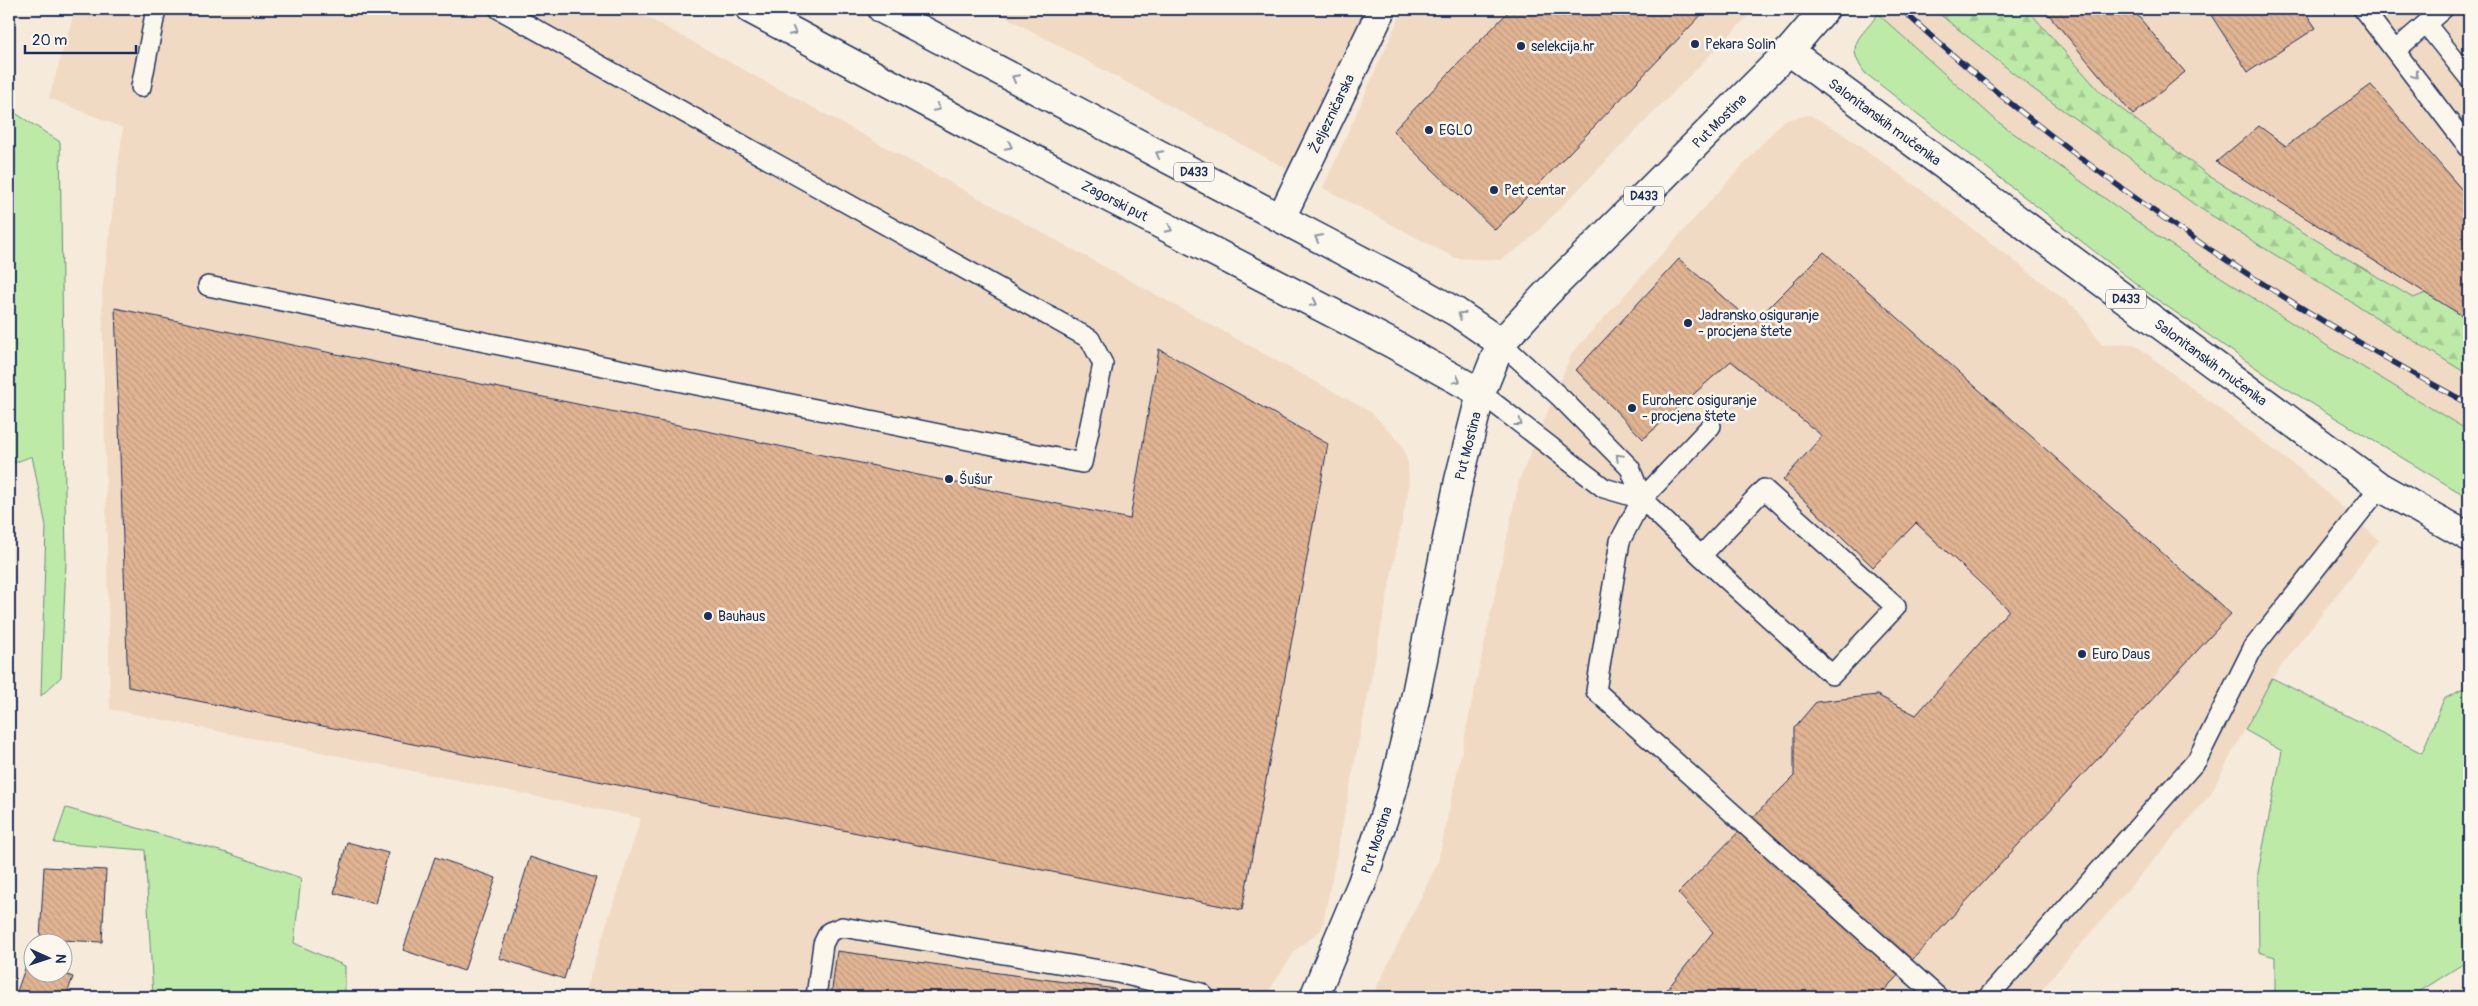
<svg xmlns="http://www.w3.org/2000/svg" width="2478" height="1006" font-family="Pangolin,sans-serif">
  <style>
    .built { fill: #f0dac4 }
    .green { fill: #bdeaa7; stroke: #6c8c82 }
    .forest { fill: url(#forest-firs); stroke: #6c8c82 }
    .building { fill: url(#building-back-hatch); stroke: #1b2f5e }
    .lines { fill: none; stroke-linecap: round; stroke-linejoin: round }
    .service-casing { stroke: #1b2f5e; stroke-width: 22 }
    .minor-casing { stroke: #1b2f5e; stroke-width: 31 }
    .primary-casing { stroke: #1b2f5e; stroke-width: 31 }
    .service { stroke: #fbf7ec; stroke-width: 19 }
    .minor { stroke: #fbf7ec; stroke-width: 28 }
    .primary { stroke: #fbf7ec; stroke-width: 28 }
    .rail-casing { stroke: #1b2f5e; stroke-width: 5.5 }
    .rail { stroke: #fbf7ec; stroke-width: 4; stroke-dasharray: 11; stroke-linecap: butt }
    .oneway { stroke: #8b93a5 }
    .poi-dot { fill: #1b2f5e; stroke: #fbf7ec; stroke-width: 2 }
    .labels { text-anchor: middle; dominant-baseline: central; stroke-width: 5; stroke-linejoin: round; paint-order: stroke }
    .shield { fill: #fbf7ec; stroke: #5e6b89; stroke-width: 1 }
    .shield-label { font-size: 12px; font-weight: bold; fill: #1b2f5e }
    .poi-label { font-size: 14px; fill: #1b2f5e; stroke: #fbf7ec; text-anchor: start }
    .street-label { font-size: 14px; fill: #1b2f5e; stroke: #fbf7ec }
  </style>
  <defs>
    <pattern id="forest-firs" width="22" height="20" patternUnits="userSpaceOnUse" patternTransform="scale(1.25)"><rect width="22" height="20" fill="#bdeaa7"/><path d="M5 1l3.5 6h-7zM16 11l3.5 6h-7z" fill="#a2c992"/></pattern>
    <pattern id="building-back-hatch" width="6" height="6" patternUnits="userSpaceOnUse" patternTransform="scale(1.25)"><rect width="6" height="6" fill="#e1b492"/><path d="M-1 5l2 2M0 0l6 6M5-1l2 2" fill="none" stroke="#c09b80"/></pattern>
  </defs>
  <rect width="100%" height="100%" fill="#f6eada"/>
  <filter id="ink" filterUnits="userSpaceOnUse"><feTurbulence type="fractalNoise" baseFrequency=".02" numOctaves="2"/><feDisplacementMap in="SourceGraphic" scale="10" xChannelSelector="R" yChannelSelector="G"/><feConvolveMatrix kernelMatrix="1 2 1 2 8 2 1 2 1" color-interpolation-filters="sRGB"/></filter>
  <g filter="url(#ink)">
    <!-- built -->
    <path class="built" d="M75,9h557l739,403 31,33 6,18 1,23 -87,443 -27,22 -30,46h-682l58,-179 -531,-109 -8,-417 21,-164 -74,-30z
      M991,9h380l-80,162z
      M1403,9h352l-228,233 -27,18 -45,-2 -132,-70z
      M1872,9h61l99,79 166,119 271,168v56l-143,-86 -167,-108 -161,-115z
      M2027,9h442v306l-37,-24 -19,7 -204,-122 -107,-82z
      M1810,115l27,15 90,64 151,116 24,35 32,-1 168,127 77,69 -107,138 -62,117 -175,202h-663l66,-135 81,-381 53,-128 212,-233z"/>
    <!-- green -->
    <path class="green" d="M1878,14l120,108 161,115 167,108 143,86v67l-188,-113 -129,-89 -287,-223c-21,-29 -5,-34 13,-59z
      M9,109l51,33 6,420 -5,115 -20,19 5,-170 -14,-70 -23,9z
      M2272,678l150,75 22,-54 25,-13v274l-58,37h-136v-40l-16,-5 -1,-79 24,-122 -37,-21z
      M66,808l161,45 74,25 -7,65 51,23v31h-192l-8,-147 -91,-7z"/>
    <!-- forest -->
    <path class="forest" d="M1933,9h94l75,85 107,82 204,122 19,-7 37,24v60l-271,-168 -166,-119z"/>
    <!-- building -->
    <path class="building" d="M1511,9h196l-212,221 -102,-99z
      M2044,9h88l53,63 -52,43z
      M2207,9h96l13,19 -68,44z
      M2371,85l98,113v122l-253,-158 43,-36 27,20z
      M1824,252l407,362 -353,383h-217l52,-65 -35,-39 116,-117v-48l22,-26 61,-7 39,20 93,-105 -93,-87 -43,44 -90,-87 39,-44 -91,-75 -88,78 -67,-69 103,-111 74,64z
      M115,308l1015,211 29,-170 169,95 -86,466 -1114,-223z
      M347,842l41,11 -13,51 -41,-11z
      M435,857l61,21 -32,93 -61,-21z
      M530,857l66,21 -32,101 -65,-21z
      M44,867l62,3 -4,72 -62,-3z
      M837,951l279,38 -1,8h-284z
      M28,960l4,2v12l30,-1 11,4 -7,20h-51z"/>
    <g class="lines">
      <defs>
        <path id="service" d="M2363,9l106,139
          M2426,24l43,54
          M2396,50l47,-41
          M141,87l15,-78
          M208,286l874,177 21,-99 -13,-25 -591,-330
          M1501,343l60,55 69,70 12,31 59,57 131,119 64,-68 -132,-118 -63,67
          M1481,393l123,95 38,11
          M1711,426l-69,73 -22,42 -24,150 342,306
          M816,997l7,-53 6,-12 13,-5 276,46 83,20 4,4
          M1988,997l209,-237 56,-112 127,-161"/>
        <g id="minor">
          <path d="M1789,51l36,-42"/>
          <path id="s1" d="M1281,218l101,-209"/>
          <path id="s2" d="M1314,997l48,-114 29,-87 21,-82 47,-234 22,-87"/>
        </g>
        <g id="primary">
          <path id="s3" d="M750,9l216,115 425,219 90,50 20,-50 46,-50 242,-242 591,436 89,50"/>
          <path d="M882,9l528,277 46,26 45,31"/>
        </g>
      </defs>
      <!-- service casing -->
      <use href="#service" class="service-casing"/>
      <!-- minor casing -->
      <use href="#minor" class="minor-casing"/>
      <!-- primary casing -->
      <use href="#primary" class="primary-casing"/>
      <!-- service -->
      <use href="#service" class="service"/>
      <!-- minor -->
      <use href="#minor" class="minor"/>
      <!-- primary -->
      <use href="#primary" class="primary"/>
      <defs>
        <path id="rail" d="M1901,9c170,156 365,286 568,395"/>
      </defs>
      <!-- rail casing -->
      <use href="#rail" class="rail-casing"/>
      <!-- rail -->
      <use href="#rail" class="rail"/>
    </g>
    <!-- one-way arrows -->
    <defs><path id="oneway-chevron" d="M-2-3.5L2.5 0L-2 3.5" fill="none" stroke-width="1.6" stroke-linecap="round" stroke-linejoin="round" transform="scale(1.25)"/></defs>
    <g class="oneway">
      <use href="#oneway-chevron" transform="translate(793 32) rotate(28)"/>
      <use href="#oneway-chevron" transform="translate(2415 75) rotate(53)"/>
      <use href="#oneway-chevron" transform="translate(1015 78) rotate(-152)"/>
      <use href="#oneway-chevron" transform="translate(937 108) rotate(28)"/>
      <use href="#oneway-chevron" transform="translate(1009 146) rotate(27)"/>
      <use href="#oneway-chevron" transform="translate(1159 154) rotate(-152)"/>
      <use href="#oneway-chevron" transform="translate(1169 229) rotate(27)"/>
      <use href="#oneway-chevron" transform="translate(1318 238) rotate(-152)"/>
      <use href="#oneway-chevron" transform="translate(1314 303) rotate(27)"/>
      <use href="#oneway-chevron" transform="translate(1461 315) rotate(-146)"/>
      <use href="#oneway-chevron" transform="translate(1457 380) rotate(29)"/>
      <use href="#oneway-chevron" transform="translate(1519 423) rotate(38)"/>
      <use href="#oneway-chevron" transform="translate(1619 457) rotate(-135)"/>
    </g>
  </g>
  <!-- markers -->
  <g class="poi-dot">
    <circle cx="1695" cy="44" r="5"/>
    <circle cx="1521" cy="46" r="5"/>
    <circle cx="1429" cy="130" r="5"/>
    <circle cx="1494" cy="190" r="5"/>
    <circle cx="1688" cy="323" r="5"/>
    <circle cx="1632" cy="408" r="5"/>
    <circle cx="949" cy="479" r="5"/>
    <circle cx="708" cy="616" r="5"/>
    <circle cx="2082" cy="654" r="5"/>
  </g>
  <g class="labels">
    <!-- shield labels -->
    <g class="shield">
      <rect x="1174" y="162.5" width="40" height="19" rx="4"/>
      <rect x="1624" y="186.5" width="40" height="19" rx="4"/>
      <rect x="2106" y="289.5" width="40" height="19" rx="4"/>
    </g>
    <g class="shield-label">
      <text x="1194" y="172">D433</text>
      <text x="1644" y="196">D433</text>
      <text x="2126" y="299">D433</text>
    </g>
    <!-- poi labels -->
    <g class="poi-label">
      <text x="1705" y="44">Pekara Solin</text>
      <text x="1531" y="46">selekcija.hr</text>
      <text x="1439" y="130">EGLO</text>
      <text x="1504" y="190">Pet centar</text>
      <text x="1698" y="315">Jadransko osiguranje<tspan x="1698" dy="16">- procjena štete</tspan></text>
      <text x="1642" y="400">Euroherc osiguranje<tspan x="1642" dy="16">- procjena štete</tspan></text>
      <text x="959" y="479">Šušur</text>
      <text x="718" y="616">Bauhaus</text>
      <text x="2092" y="654">Euro Daus</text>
    </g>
    <!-- street labels -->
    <g class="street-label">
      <text stroke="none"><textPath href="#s1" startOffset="116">Željezničarska</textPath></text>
      <text stroke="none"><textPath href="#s3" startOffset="1191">Put Mostina</textPath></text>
      <text stroke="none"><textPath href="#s3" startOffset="1409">Salonitanskih mučenika</textPath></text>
      <text stroke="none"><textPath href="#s3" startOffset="412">Zagorski put</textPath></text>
      <text stroke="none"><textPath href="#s3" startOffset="1814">Salonitanskih mučenika</textPath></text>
      <text stroke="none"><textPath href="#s2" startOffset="574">Put Mostina</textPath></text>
      <text stroke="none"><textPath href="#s2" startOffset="169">Put Mostina</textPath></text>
    </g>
  </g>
  <!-- margin -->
  <rect width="2478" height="1006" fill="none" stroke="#fbf7ec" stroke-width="30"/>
  <rect x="15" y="15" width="2448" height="976" fill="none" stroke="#1b2f5e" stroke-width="2" filter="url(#ink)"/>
  <!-- north arrow -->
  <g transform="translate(48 958) rotate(93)"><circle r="24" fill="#fbf7ec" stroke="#a1a7b3"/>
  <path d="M0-4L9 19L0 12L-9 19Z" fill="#1b2f5e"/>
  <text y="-8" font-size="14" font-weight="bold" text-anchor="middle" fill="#1b2f5e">N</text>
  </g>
  <!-- scale -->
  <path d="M25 45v8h111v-8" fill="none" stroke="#1b2f5e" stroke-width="2.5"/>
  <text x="32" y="45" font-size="15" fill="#1b2f5e" stroke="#fbf7ec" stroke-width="4" paint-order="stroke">20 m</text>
</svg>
